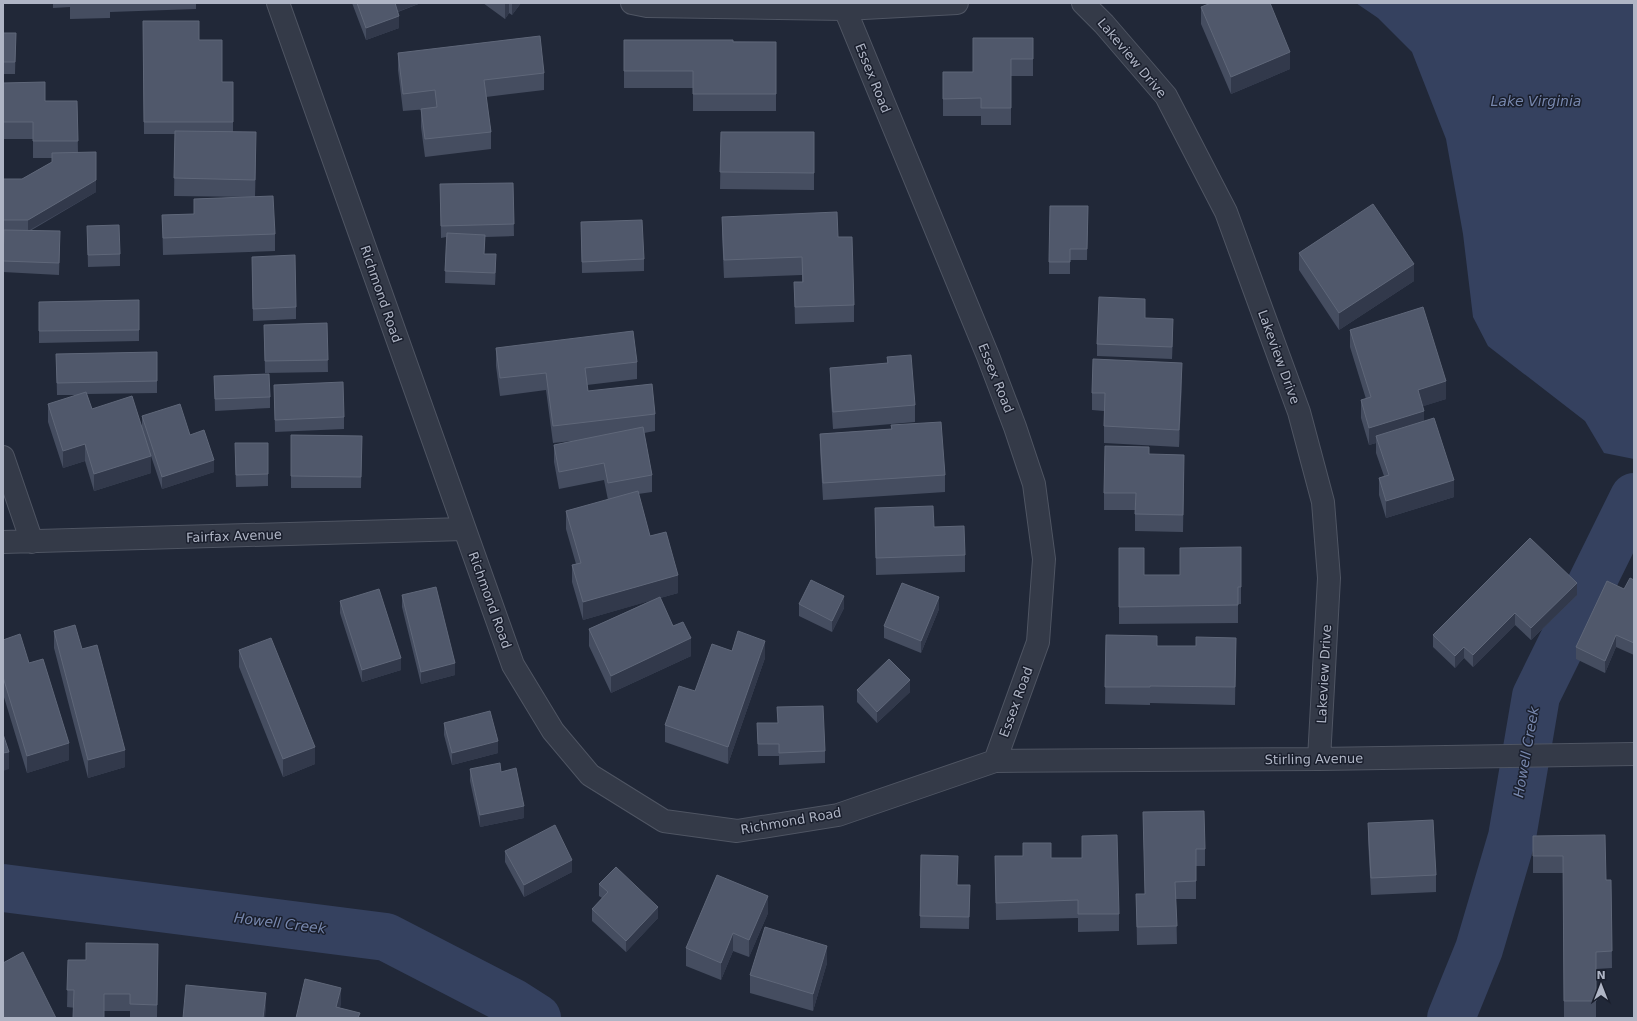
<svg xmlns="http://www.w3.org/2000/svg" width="1637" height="1021" font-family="'DejaVu Sans',sans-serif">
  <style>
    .water { fill: #35415f }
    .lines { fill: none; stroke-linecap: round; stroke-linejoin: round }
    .river { stroke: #35415f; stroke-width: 48 }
    .street-casing { stroke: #4f5563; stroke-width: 24 }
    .street { stroke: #343a48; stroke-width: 22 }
    .wall { fill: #454d60 }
    .shaded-wall { fill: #32394b }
    .building { fill: #50586b; stroke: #5f6779 }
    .labels { text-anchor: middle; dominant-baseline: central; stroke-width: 3; stroke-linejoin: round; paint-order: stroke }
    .street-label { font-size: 13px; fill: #afb5c5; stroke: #1a1f2d }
    .water-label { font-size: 14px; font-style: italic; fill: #7787ad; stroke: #1a1f2d }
  </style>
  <rect width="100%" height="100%" fill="#212838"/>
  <!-- water -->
  <path class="water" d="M1356,3h278v456l-30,-6 -19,-32 -97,-75 -15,-29 -10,-83 -17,-95 -34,-87 -34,-34z"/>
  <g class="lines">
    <!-- river -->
    <path class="river" d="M3,888l383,49 126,65 25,16
      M1451,1018l28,-69 33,-112 24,-141 98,-199"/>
    <defs>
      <path id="street" d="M278,3l235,662 40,66 37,44 74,46 73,10 101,-16 157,-54 324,-2 315,-5
        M632,3l15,3 198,3 112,-6
        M1083,3l21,21 62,72 60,116 73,200 24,90 6,76 -10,181
        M845,9l143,347 27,71 19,57 10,75 -6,83 -43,119
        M3,457l29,85
        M3,542l461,-13"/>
    </defs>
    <!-- street casing -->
    <use href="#street" class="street-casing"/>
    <!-- street -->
    <use href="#street" class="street"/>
  </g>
  <!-- wall -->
  <path class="wall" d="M53,3h143v6l-86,3v6l-40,1v-12l-17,1z
    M352,3h69l-23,9 1,16 -33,12z
    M483,3h38l-9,12 -3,-2 -4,6z
    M1201,7l89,62 -59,25 -30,-70z
    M143,21l56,19 23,42h11v50l23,18 -1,47 20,37v17l-112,4 -1,-40 32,-1v-15l55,-2 -75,-1 1,-62h-31z
    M3,33h13l-1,41h-12z
    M1033,38v38h-22v49h-30v-9h-38v-44h30z
    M624,40l152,2v69h-83v-23h-69z
    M398,53l146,20v17l-58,7 5,35v17l-66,8 -4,-30v-18h7l-25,2 -5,-41z
    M3,83l42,18h32l1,52 18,39 -66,39 30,12 -1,32 -56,-3 1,-41h-1v-52h19l30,-17v-4h-19v-19h-30z
    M721,132h93v58l-94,-1z
    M513,183l1,53 -29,1 -1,17 12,12 -1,19 -50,-2 1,-46 -5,1 -1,-54z
    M1088,206l-1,54h-17v14h-21v-12z
    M722,217l116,20 16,68v17l-59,2 -1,-42h8v-7l-78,3 -2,-44z
    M581,222l63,37v12l-62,2z
    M87,226l33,28v12l-32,1z
    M1299,253l115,28 -75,49 -40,-60z
    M252,257l44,50v12l-43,2z
    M139,300v41l-100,2v-41z
    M327,323l1,49 -63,1 -1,-48z
    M1350,330l96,69 -23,7 1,15 30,76 -68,21 -7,-23v-17l5,-2 -8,-23v-10l-7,2 -8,-27v-18l5,-1 -16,-52z
    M1173,331l-1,28 -75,-3v-12z
    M496,348l141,14v17l-50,6 1,6 67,23v17l-11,2 8,42v17l-14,2 12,42 28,57 -18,5 13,28 18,30 -80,37 -22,-47v-17l63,-29 -69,20 -11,-38v-17l4,-1 -10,-35v-18l42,-11 -4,-20 -45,9 -5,-27v-17l18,-4 -19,2 -7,-53 -46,6 -4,-30z
    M56,354l101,27v12l-70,1 5,15 50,17v-10l48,19 24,37 -52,17 -11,-33v17l-57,18 -9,-30 -22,7 -15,-46v-18l32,-9h-23z
    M887,357l28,48v17l-82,7 -3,-44v-17l57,-5z
    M214,376l56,21v11l-55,3z
    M1182,381l-3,66 -75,-4v-32l-12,-1v-17z
    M274,385l70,32v12l-69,3z
    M891,425l54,50v17l-122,8 -3,-49v-17l71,-5z
    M291,435l71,1 -1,52h-70z
    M1149,454l35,18 -1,60 -48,-1v-21h-31v-17z
    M235,455l33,19v12l-32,1z
    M875,508l90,47v17l-89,3z
    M1241,547v57h-3v19l-119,1v-76l25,27h36z
    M1634,580v75l-18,-8 -11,26 -29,-14v-12l48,-58z
    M402,595l53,80 -34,9 -19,-77z
    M1577,595l-46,45 -16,-15 -42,42 -9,-9 -9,10 -22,-21v-12z
    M340,601l61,69 -39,12 -22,-69z
    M799,604l45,4 -12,24 -33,-16z
    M939,609l-18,44 -37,-15v-12z
    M54,631l28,18 43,118 -37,11 -34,-130z
    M1106,635l51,11h39l40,-8 -1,67 -85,-2v2l-45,-1z
    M3,640l26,23 40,97 -42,13 -24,-79z
    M239,650l76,114 -32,13 -44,-110z
    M732,651l33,7 -37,106 -63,-22v-17z
    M857,690l53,2 -33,31 -20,-21z
    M777,707l48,44v12l-46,2v-9h-21l-1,-33h21z
    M444,723l54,30 -46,12 -8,-30z
    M470,769l31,3 23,46 -44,9 -10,-46z
    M1143,812l62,37v17h-9v33h-20l1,45 -40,1 -1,-51h9z
    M1368,823l68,52v17l-65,3 -3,-55z
    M1082,836l37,78v17l-41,1v-14l-82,2 -1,-64h28v-13l28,15h31z
    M1533,836l73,44h5l1,88 -16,1v49h-32l-1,-145h-30z
    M505,851l67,21 -48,25 -19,-35z
    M921,855l36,30h13l-1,44 -49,-1z
    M599,884l59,34 -32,34 -34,-31v-12l10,-11 -3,-2z
    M768,913l-19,44 -16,-6 -12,29 -35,-14v-18z
    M158,944l-1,74h-27v-7h-26l-37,-4 1,-47h18z
    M827,963l-14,48 -63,-18v-18z"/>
  <!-- shaded-wall -->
  <path class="shaded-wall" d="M394,3h27l-27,10z
    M505,3h4v10l-4,6z
    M512,3h9l-9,12z
    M399,16v12l-33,12v-12z
    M1290,52v17l-59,25v-17z
    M256,132v18l-1,47v-17z
    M96,180v12l-68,39v-11z
    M496,254v12l-1,19v-12z
    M1414,264v17l-75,49v-17z
    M1173,319v12l-1,28v-12z
    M1182,363v18l-3,66v-17z
    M1446,381v18l-28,9v-18z
    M1424,411v17l-48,8v7l-7,2v-17z
    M85,444v17l-22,7v-17z
    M151,456v17l-57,18v-17z
    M214,460v12l-52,17v-12z
    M1454,480v17l-68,21v-17z
    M678,575v18l-95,27v-18z
    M1577,583v12l-46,45v-12z
    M844,596v12l-12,24v-11z
    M939,597v12l-18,44v-12z
    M1515,613v12l-42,42v-12z
    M1616,635v12l-11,26v-12z
    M691,638v18l-80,37v-17z
    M765,641v17l-37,106v-17z
    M1464,647v11l-9,10v-12z
    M401,658v12l-39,12v-12z
    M455,663v12l-34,9v-12z
    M910,680v12l-33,31v-11z
    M498,741v12l-46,12v-12z
    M69,743v17l-42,13v-17z
    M315,747v17l-32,13v-18z
    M125,750v17l-37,11v-18z
    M9,752v17l-6,2v-18z
    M524,806v12l-44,9v-12z
    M572,860v12l-48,25v-12z
    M768,896v17l-19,44v-17z
    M658,907v11l-32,34v-11z
    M733,933v18l-12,29v-17z
    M827,946v17l-14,48v-17z
    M341,988v17l-4,13 -1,-11z
    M266,993v17l-1,8h-2z"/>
  <!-- building -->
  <path class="building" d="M357,3h38l4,13 -33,12z
    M1211,3h59l20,49 -59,25 -30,-70z
    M143,21h56v19h23v42h11v40h-89z
    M3,33h13l-1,29h-12z
    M540,36l4,37 -60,7 7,52 -66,7 -4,-30 16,-2 -2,-17 -32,4 -5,-41z
    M973,38h60v21h-22v49h-30v-10l-38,1v-27h30z
    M624,40h109v2h43v52h-83v-23h-69z
    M45,82v19h32l1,40h-45v-19h-30v-39z
    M175,131l81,1 -1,48 -81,-2z
    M721,132h93v41l-94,-1z
    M96,152v28l-68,40h-25v-41h19l30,-17v-9z
    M513,183l1,41 -73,2 -1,-42z
    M273,196l2,38 -112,4 -1,-23 32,-1v-15z
    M1373,204l41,60 -75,49 -40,-60z
    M1050,206h38l-1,43h-17v13h-21z
    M837,212l1,25h14l2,68 -59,2 -1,-25h9l-1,-25 -78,3 -2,-43z
    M642,220l2,39 -62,3 -1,-40z
    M119,225l1,29 -32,1 -1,-29z
    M4,230l56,1 -1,32 -56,-2z
    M447,233l38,2 -1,19h12l-1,19 -50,-2z
    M295,255l1,52 -43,2 -1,-52z
    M1099,297l46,2v19l28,1 -1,28 -75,-3z
    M139,300v30l-100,1v-29z
    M1423,307l23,74 -28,9 6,21 -55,17 -8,-28 10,-3 -21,-67z
    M327,323l1,37 -63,1 -1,-36z
    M633,331l4,31 -52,6 3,23 64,-7 3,30 -102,12 -7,-53 -46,5 -4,-30z
    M157,352v29l-100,2 -1,-29z
    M911,355l4,50 -82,7 -3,-44 58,-5 -1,-6z
    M1093,359l89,4 -3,67 -75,-4 1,-33h-13z
    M269,374l1,23 -55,2 -1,-23z
    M343,382l1,35 -69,3 -1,-35z
    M86,392l6,17 40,-13 19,60 -57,18 -9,-30 -22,7 -15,-47z
    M180,404l10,31 14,-5 10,30 -52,17 -20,-61z
    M1434,418l20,62 -68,21 -7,-23 10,-3 -13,-39z
    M941,422l4,53 -122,8 -3,-49 72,-5 -1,-4z
    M643,427l9,48 -44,8 -4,-20 -45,9 -5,-27z
    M291,435l71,1 -1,41 -70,-1z
    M235,443h33v31l-32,1z
    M1105,446l44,1v7l35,1 -1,60 -48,-1 1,-21h-32z
    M638,491l12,45 16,-4 12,43 -95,27 -11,-37 9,-2 -15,-52z
    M933,506l1,21 30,-1 1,29 -89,3 -1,-50z
    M1530,538l47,45 -46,45 -16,-15 -42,42 -9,-8 -9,9 -22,-21z
    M1241,547v40h-3v18l-119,2v-59h25v27h36v-27z
    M1630,578l4,2v63l-18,-8 -11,26 -29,-14 31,-66 17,8z
    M811,580l33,16 -12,25 -33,-17z
    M902,583l37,14 -18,44 -37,-15z
    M436,587l19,76 -34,9 -19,-77z
    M379,589l22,69 -39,12 -22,-69z
    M660,597l13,29 10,-4 8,16 -80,38 -22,-47z
    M75,625l7,24 15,-4 28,105 -37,10 -34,-129z
    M738,631l27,10 -37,106 -63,-22 14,-39 16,5 17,-47 20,7z
    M20,634l9,29 14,-4 26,84 -42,13 -24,-79v-37z
    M1106,635l51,1v10h39v-9l40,1 -1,49 -85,-1v1h-45z
    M271,638l44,109 -32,12 -44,-109z
    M889,659l21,21 -33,32 -20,-22z
    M823,706l2,45 -46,2v-9h-21l-1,-21h21l-1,-16z
    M490,711l8,30 -46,12 -8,-30z
    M3,734l6,18 -6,1z
    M500,763l1,9 15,-4 8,38 -44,9 -10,-46z
    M1204,811l1,38h-9v32l-21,1 2,44 -40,1 -1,-33h9l-2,-82z
    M1433,820l3,55 -65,3 -3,-55z
    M555,825l17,35 -48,25 -19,-34z
    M1117,835l2,79h-41v-14l-82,3 -1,-47h28v-13h28v15h31v-22z
    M1605,835l1,45h5l1,71 -16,1v49h-32l-1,-145h-30v-20z
    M921,855l37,1 -1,29h13l-1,32 -49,-1z
    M616,867l42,40 -32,34 -34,-32 16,-17 -9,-8z
    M717,875l51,21 -19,44 -16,-7 -12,30 -35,-15z
    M765,927l62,19 -14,48 -63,-19z
    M86,943l72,1 -1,61 -27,-1v-10h-26v24h-31l1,-28h-7l1,-30h18z
    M23,952l33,66h-53v-55z
    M305,979l36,9 -5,19 24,6 -2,5h-62z
    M186,985l80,8 -3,25h-80z"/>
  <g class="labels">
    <!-- street labels -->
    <g class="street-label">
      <text transform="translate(1132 58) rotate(50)">Lakeview Drive</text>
      <text transform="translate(873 78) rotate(68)">Essex Road</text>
      <text transform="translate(381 294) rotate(71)">Richmond Road</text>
      <text transform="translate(1279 357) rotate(70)">Lakeview Drive</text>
      <text transform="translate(996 378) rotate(68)">Essex Road</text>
      <text transform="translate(234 536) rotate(-2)">Fairfax Avenue</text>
      <text transform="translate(490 600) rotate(70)">Richmond Road</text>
      <text transform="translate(1324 674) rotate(-87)">Lakeview Drive</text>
      <text transform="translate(1016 702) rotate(-70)">Essex Road</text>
      <text transform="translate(1314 759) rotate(-1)">Stirling Avenue</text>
      <text transform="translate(791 821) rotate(-10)">Richmond Road</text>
    </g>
    <!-- water labels -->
    <g class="water-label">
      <text x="1536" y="101">Lake Virginia</text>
      <text transform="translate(1526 752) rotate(-80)">Howell Creek</text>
      <text transform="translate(280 923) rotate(7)">Howell Creek</text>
    </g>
  </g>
  <!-- border -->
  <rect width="1637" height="1021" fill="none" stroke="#afb5c5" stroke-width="8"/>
  <!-- north arrow -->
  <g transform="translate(1601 985)" stroke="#1a1f2d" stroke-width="3" paint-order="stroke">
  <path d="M0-3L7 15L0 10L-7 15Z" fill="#afb5c5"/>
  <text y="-6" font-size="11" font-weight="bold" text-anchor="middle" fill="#afb5c5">N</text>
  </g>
</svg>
